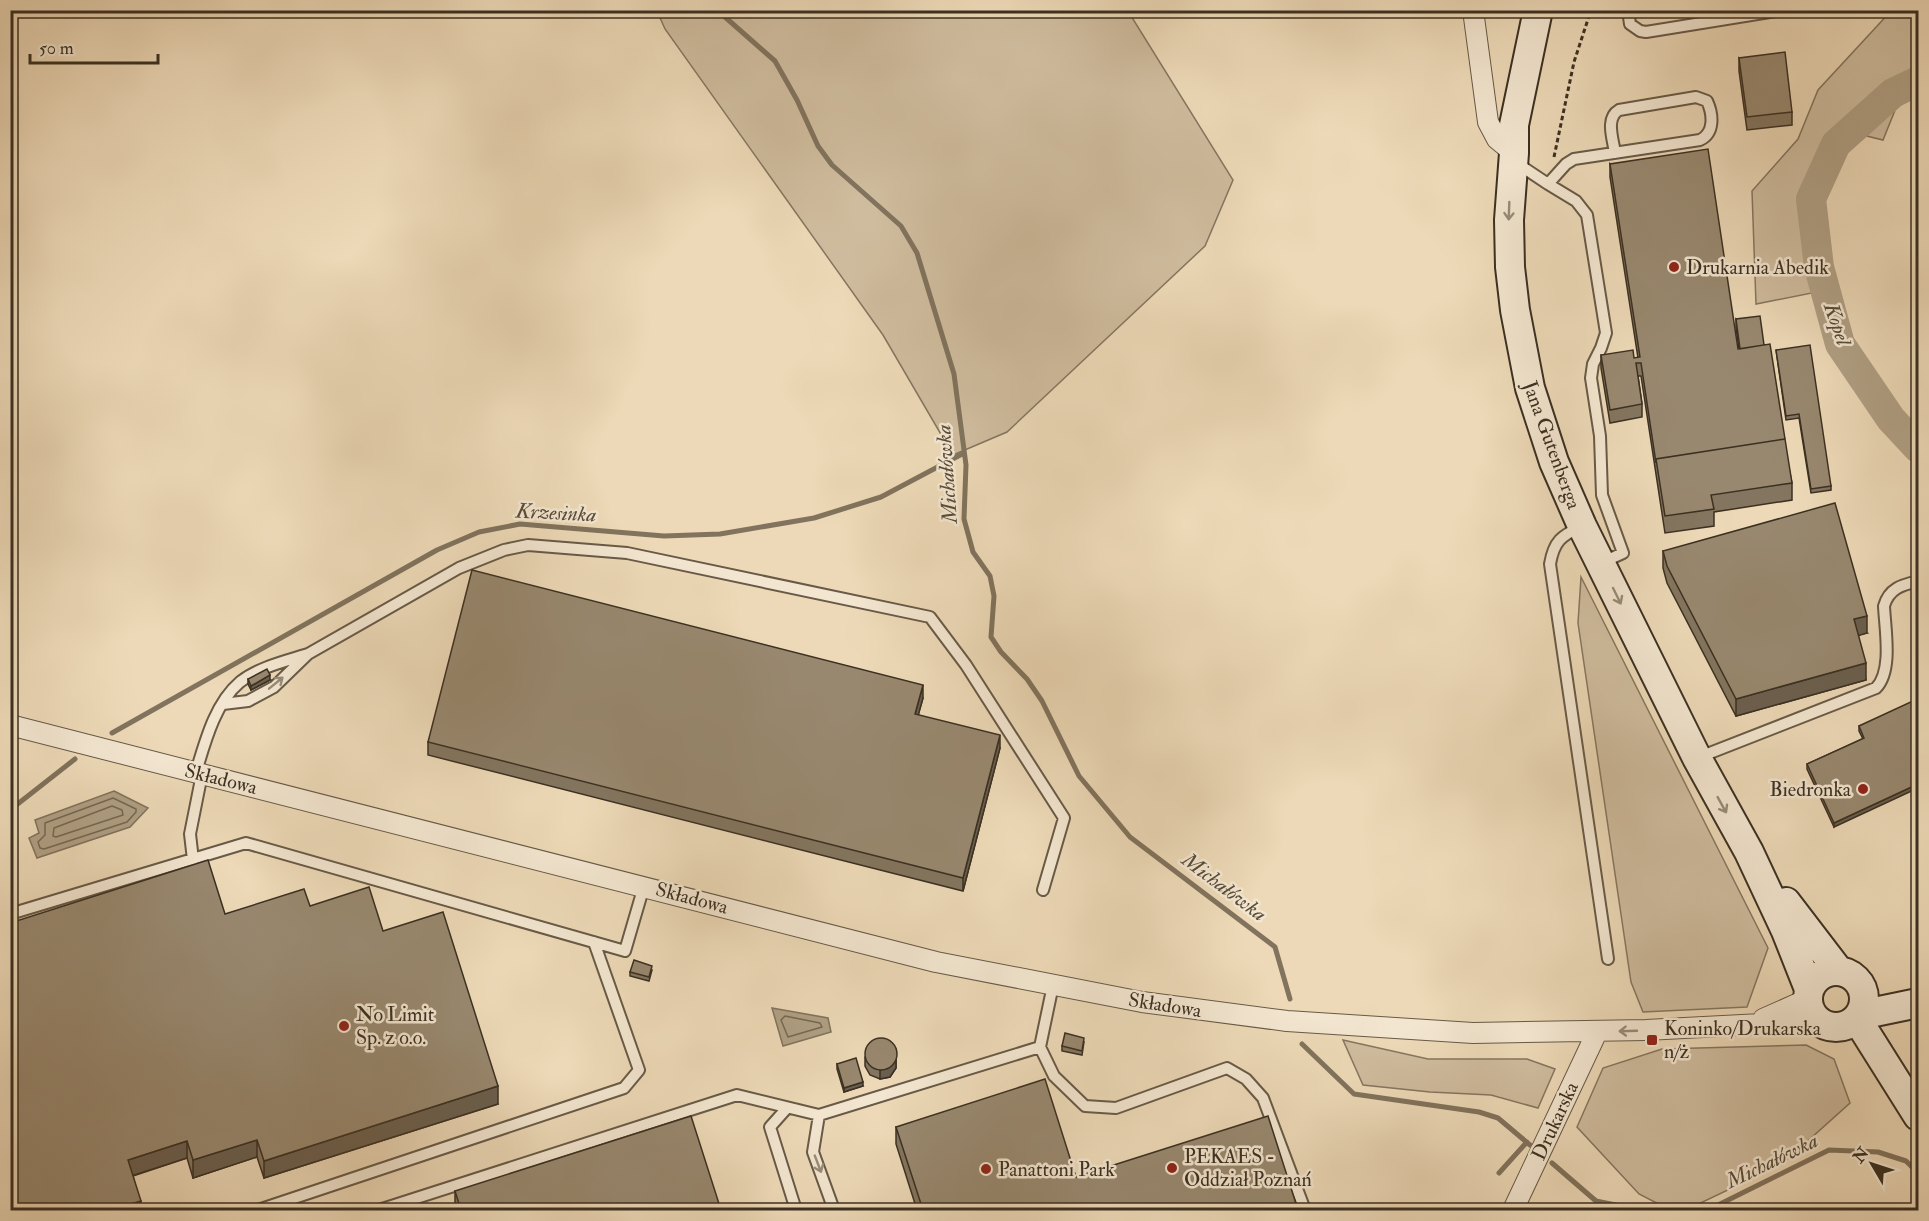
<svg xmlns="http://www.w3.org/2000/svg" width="1929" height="1221" font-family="'IM FELL Double Pica',serif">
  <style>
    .green { fill: #cfbc9e; stroke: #857660; stroke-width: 1.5 }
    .water { fill: #b0a084; stroke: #81735d; stroke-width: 1.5 }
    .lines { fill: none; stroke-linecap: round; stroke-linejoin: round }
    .shore { stroke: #766853; stroke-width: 1.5 }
    .stream { stroke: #81735d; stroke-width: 5 }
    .river { stroke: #b0a084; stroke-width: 30 }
    .lane-casing { stroke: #685a47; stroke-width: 14 }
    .street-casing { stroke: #685a47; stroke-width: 22 }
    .secondary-casing { stroke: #3b3022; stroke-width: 32 }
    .path { stroke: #3b3022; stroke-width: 3; stroke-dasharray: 4.5 3; stroke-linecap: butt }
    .lane { stroke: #f3e6d0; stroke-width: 10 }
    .street { stroke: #f3e6d0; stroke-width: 20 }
    .secondary { stroke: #f3e6d0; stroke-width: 28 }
    .wall { fill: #83755f; stroke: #3b3022; stroke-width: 1.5 }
    .shaded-wall { fill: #6a5f4e; stroke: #3b3022; stroke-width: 1.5 }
    .building { fill: #98886f; stroke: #3b3022; stroke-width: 1.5 }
    .oneway { stroke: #978b79 }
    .poi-dot { fill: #8f2418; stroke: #f3e6d0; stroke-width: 2 }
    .labels { text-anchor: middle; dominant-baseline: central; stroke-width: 5; stroke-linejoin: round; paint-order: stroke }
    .poi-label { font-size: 20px; fill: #3b3022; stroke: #f3e6d0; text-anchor: start }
    .street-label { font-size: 20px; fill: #3b3022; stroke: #f3e6d0 }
    .water-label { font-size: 21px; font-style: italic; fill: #584c3a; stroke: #f3e6d0 }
  </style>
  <rect width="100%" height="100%" fill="#edd9b7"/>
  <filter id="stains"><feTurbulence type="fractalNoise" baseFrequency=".00333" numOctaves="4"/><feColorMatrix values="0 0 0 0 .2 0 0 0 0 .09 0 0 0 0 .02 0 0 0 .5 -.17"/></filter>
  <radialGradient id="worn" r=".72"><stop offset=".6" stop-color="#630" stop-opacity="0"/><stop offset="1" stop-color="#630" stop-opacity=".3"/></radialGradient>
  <!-- green -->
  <path class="green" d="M657,11h471l105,169 -28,66 -198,186 -54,23 -70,-120 -218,-306z
    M1891,11h27v54l-6,3 -29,72 -49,-12 -26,58 -5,54 9,53 -56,11 -4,-113 46,-52 20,-49z
    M1581,577l187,371 -21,59 -104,5 -12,-30 -53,-359z
    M1343,1040l85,19h99l28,10 -17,39 -47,-13 -61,-3 -67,-7z
    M1806,1045l28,14 16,44 -68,61 -96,46h-16l-31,-16 -62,-67 26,-59 59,-19z"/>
  <!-- water -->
  <path class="water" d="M114,791l34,17 -18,19 -93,31 -8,-20 10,-5 -4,-13z
    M772,1008l56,10 3,14 -48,14z"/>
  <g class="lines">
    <!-- shore -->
    <path class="shore" d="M113,798l23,11v3l-9,10 -83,27 -4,-1 -2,-6 7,-7v-12z
      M112,806l10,4 1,5 -67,22 -3,-1 1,-8z
      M785,1016l35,7 2,4 -34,10 -7,-17z"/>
    <!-- stream -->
    <path class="stream" d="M717,10l58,51 22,39 21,46 14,19 69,61 16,27 37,121 12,91 -2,54 9,33 17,24 4,20 -3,41 10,15 26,27 15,22 37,75 51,61 145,110 15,52
      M112,733l325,-183 42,-18 41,-8 144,12 56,-2 94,-16 67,-21 83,-44
      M10,810l65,-51
      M1302,1044l52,50 125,18 19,6 32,27
      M1552,1163l44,38 44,9
      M1499,1173l28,-31
      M1708,1210l121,-60 49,2 28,9 12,12"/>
    <!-- river -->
    <path class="river" d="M1918,81l-25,12 -57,51 -25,55 8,68 21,77 51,75 27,29"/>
    <defs>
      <path id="lane" d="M1628,10l2,14 10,7 6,1 136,-22
        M1519,161l5,7 24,16 18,-20 8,-5 126,-19c15,-7 13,-26 7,-39l-11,-4 -77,13c-14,8 -6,29 -4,43
        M1548,184l28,17 11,14 19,118 -5,15 -8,16 -2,14 9,58 2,59 21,58 -20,9
        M1582,526c-21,10 -28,15 -32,38l58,395
        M308,654l151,-86 45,-18 24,-5 99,8 303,64 36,48 98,153 -21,72
        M1697,758l179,-70c17,-17 9,-59 8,-82 5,-18 18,-21 34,-25
        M196,772c9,-30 19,-69 44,-90 19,-15 46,-21 68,-28l-34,33 -26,14 -25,3
        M193,860l-3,-26 12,-60
        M10,914l236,-71 379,108 19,-65
        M1040,1047l14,29 31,30 31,2 111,-40 19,11 17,19 42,112
        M787,1108l-17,19 26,83
        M819,1115l-6,37 21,58
        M258,1210l366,-122 15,-18 -45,-128
        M379,1210l358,-115 82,20 221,-68 13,-62"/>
      <path id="street" d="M1473,10l15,112 9,17 17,14
        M10,725l926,237 206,40 145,19 186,12 173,-3 172,-9
        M1763,1019l45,-20
        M1513,1210l84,-178"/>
      <path id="secondary" d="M1538,10l-24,115v28l-5,67 1,47 5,43 15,78 24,74 28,64 115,232 52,94 37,79 23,58
        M1786,902l52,68
        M1808 999a28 28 0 1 1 56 0a28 28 0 1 1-56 0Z
        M1860,1015l58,-12
        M1857,1019l61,97"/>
    </defs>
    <!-- lane casing -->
    <use href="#lane" class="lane-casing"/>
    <!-- street casing -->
    <use href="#street" class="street-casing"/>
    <!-- secondary casing -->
    <use href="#secondary" class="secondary-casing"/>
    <!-- path -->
    <path class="path" d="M1554,157l20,-95 17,-52"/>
    <!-- lane -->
    <use href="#lane" class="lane"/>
    <!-- street -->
    <use href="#street" class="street"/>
    <!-- secondary -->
    <use href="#secondary" class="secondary"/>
  </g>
  <!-- wall -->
  <path class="wall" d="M1739,58l53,54v13l-45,5 -8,-59z
    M1610,164l128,185h1l-3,-21v-9l28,26 28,138v17l-78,12v14l-49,7 -24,-157h-3l4,28v13l-32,6 -9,-55v-13l33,3h4l-28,-181z
    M1776,350l55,136v4l-20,3 -12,-75 -13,2z
    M1663,551l204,82 -9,2 8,45 -130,36 -69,-133 -4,-15z
    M248,679l22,1 -19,10 -3,-6z
    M923,698l-5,17 82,33 -37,143 -535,-136v-13z
    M1918,709l-84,118 -27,-58v-5l56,-25 -4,-8v-5z
    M310,906l73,25 115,173 -234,74 -7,-21 -64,21 -6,-20 -54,18 8,34h-131l215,-296z
    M652,970l-3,11 -19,-5v-4z
    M1084,1042l-2,13 -20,-4v-5z
    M896,1049v19l-6,9 -10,2 -10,-4 -5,-9v-9z
    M837,1064l26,22 -19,6 -7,-23z
    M896,1127l180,50 222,33h-381l-21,-66z
    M455,1191l266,19h-264l-2,-6z"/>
  <!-- shaded-wall -->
  <path class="shaded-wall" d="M1867,616v17l-13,4v-18z
    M1866,663v17l-130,36v-17z
    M270,675v5l-19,10v-4z
    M923,685v13l-8,29v-13z
    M1000,735v13l-37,143v-13z
    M1918,784v4l-84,39v-4z
    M896,1060v8l-6,9 -10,2v-9z
    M863,1082v4l-19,6v-4z
    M498,1086v18l-234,74v-17z
    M257,1140v17l-64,21v-18z
    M187,1141v17l-59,19v-17z
    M141,1201v9h-31z"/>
  <!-- building -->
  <path class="building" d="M1785,52l7,60 -45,5 -8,-59z
    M1708,149l30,200 32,-5 15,95 -129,20v4l-15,-100h-5l6,41 -32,6 -9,-55 32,-5 1,8 6,-1 -30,-193z
    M1760,316l4,29 -24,4 -4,-30z
    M1810,345l21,141 -20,3 -12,-75 -13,2 -10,-66z
    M1785,439l7,44 -81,12 3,14 -49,7 -9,-57z
    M1835,503l32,113 -13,3 12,44 -130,36 -69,-133 -4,-15z
    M472,570l451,115 -8,29 85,21 -37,143 -535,-136z
    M267,669l3,6 -19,11 -3,-7z
    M1915,700l3,9v75l-84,39 -27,-59 57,-26 -5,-12z
    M208,860l17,54 79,-25 6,17 59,-19 14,44 60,-19 55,174 -234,75 -7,-21 -64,20 -6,-19 -59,19 13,41 -31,9h-100v-287z
    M634,960l18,6 -3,11 -19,-5z
    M1065,1033l19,5 -2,13 -20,-5z
    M865 1054a16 16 0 1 1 32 0a16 16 0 1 1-32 0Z
    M856,1058l7,24 -19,6 -7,-24z
    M1045,1079l31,98 192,-61 30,94h-375l-27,-83z
    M691,1116l30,94h-260l-6,-19z"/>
  <!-- one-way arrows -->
  <defs><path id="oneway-shaft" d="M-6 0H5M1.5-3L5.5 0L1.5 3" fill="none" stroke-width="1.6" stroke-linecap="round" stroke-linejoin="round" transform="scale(1.5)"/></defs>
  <g class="oneway">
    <use href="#oneway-shaft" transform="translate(1509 211) rotate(92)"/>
    <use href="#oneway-shaft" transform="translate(1617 596) rotate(64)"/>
    <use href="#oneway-shaft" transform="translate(276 683) rotate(-39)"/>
    <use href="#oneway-shaft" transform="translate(1722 805) rotate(61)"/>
    <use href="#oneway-shaft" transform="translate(1628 1031) rotate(178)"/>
    <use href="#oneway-shaft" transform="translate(818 1164) rotate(69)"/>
  </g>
  <!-- markers -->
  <g class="poi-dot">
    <circle cx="1674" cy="267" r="6"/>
    <circle cx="1863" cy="789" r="6"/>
    <circle cx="344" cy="1026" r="6"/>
    <rect x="1646" y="1034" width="12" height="12" rx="3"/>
    <circle cx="1172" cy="1168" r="6"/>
    <circle cx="986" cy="1169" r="6"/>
  </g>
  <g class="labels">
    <!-- poi labels -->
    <g class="poi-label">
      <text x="1686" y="267">Drukarnia Abedik</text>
      <text x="1851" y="789" text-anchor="end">Biedronka</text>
      <text x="356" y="1014">No Limit<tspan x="356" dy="23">Sp. z o.o.</tspan></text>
      <text x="1664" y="1028">Koninko/Drukarska<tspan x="1664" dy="23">n/ż</tspan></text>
      <text x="1184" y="1156">PEKAES -<tspan x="1184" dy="23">Oddział Poznań</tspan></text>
      <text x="998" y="1169">Panattoni Park</text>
    </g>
    <!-- street labels -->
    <g class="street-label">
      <text transform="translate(1552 445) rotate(70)">Jana Gutenberga</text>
      <text transform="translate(221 779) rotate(14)">Składowa</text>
      <text transform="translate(692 898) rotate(15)">Składowa</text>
      <text transform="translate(1165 1005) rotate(9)">Składowa</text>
      <text transform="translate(1555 1121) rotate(-65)">Drukarska</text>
    </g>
    <!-- water labels -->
    <g class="water-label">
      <text transform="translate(1837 324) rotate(71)">Kopel</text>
      <text transform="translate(947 474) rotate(-94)">Michałówka</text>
      <text transform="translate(556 513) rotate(3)">Krzesinka</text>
      <text transform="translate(1224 887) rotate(37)">Michałówka</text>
      <text transform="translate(1772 1161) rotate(-26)">Michałówka</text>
    </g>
  </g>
  <!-- margin -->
  <rect width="1929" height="1221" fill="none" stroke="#edd9b7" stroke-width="36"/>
  <rect x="12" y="12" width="1905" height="1197" fill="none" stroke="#3b3022" stroke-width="3"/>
  <rect x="18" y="18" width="1893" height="1185" fill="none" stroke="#3b3022" stroke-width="1.5"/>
  <!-- north arrow -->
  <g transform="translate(1872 1164) rotate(309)" stroke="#f3e6d0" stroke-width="4.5" paint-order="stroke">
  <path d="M0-4.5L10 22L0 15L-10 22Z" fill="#3b3022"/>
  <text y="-9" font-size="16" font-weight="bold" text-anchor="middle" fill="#3b3022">N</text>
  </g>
  <!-- scale -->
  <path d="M30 54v9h128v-9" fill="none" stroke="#3b3022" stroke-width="3"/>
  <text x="39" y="54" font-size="18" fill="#3b3022" stroke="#f3e6d0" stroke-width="4.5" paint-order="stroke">50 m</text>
  <rect width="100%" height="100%" filter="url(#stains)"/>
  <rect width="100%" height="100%" fill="url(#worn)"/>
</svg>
